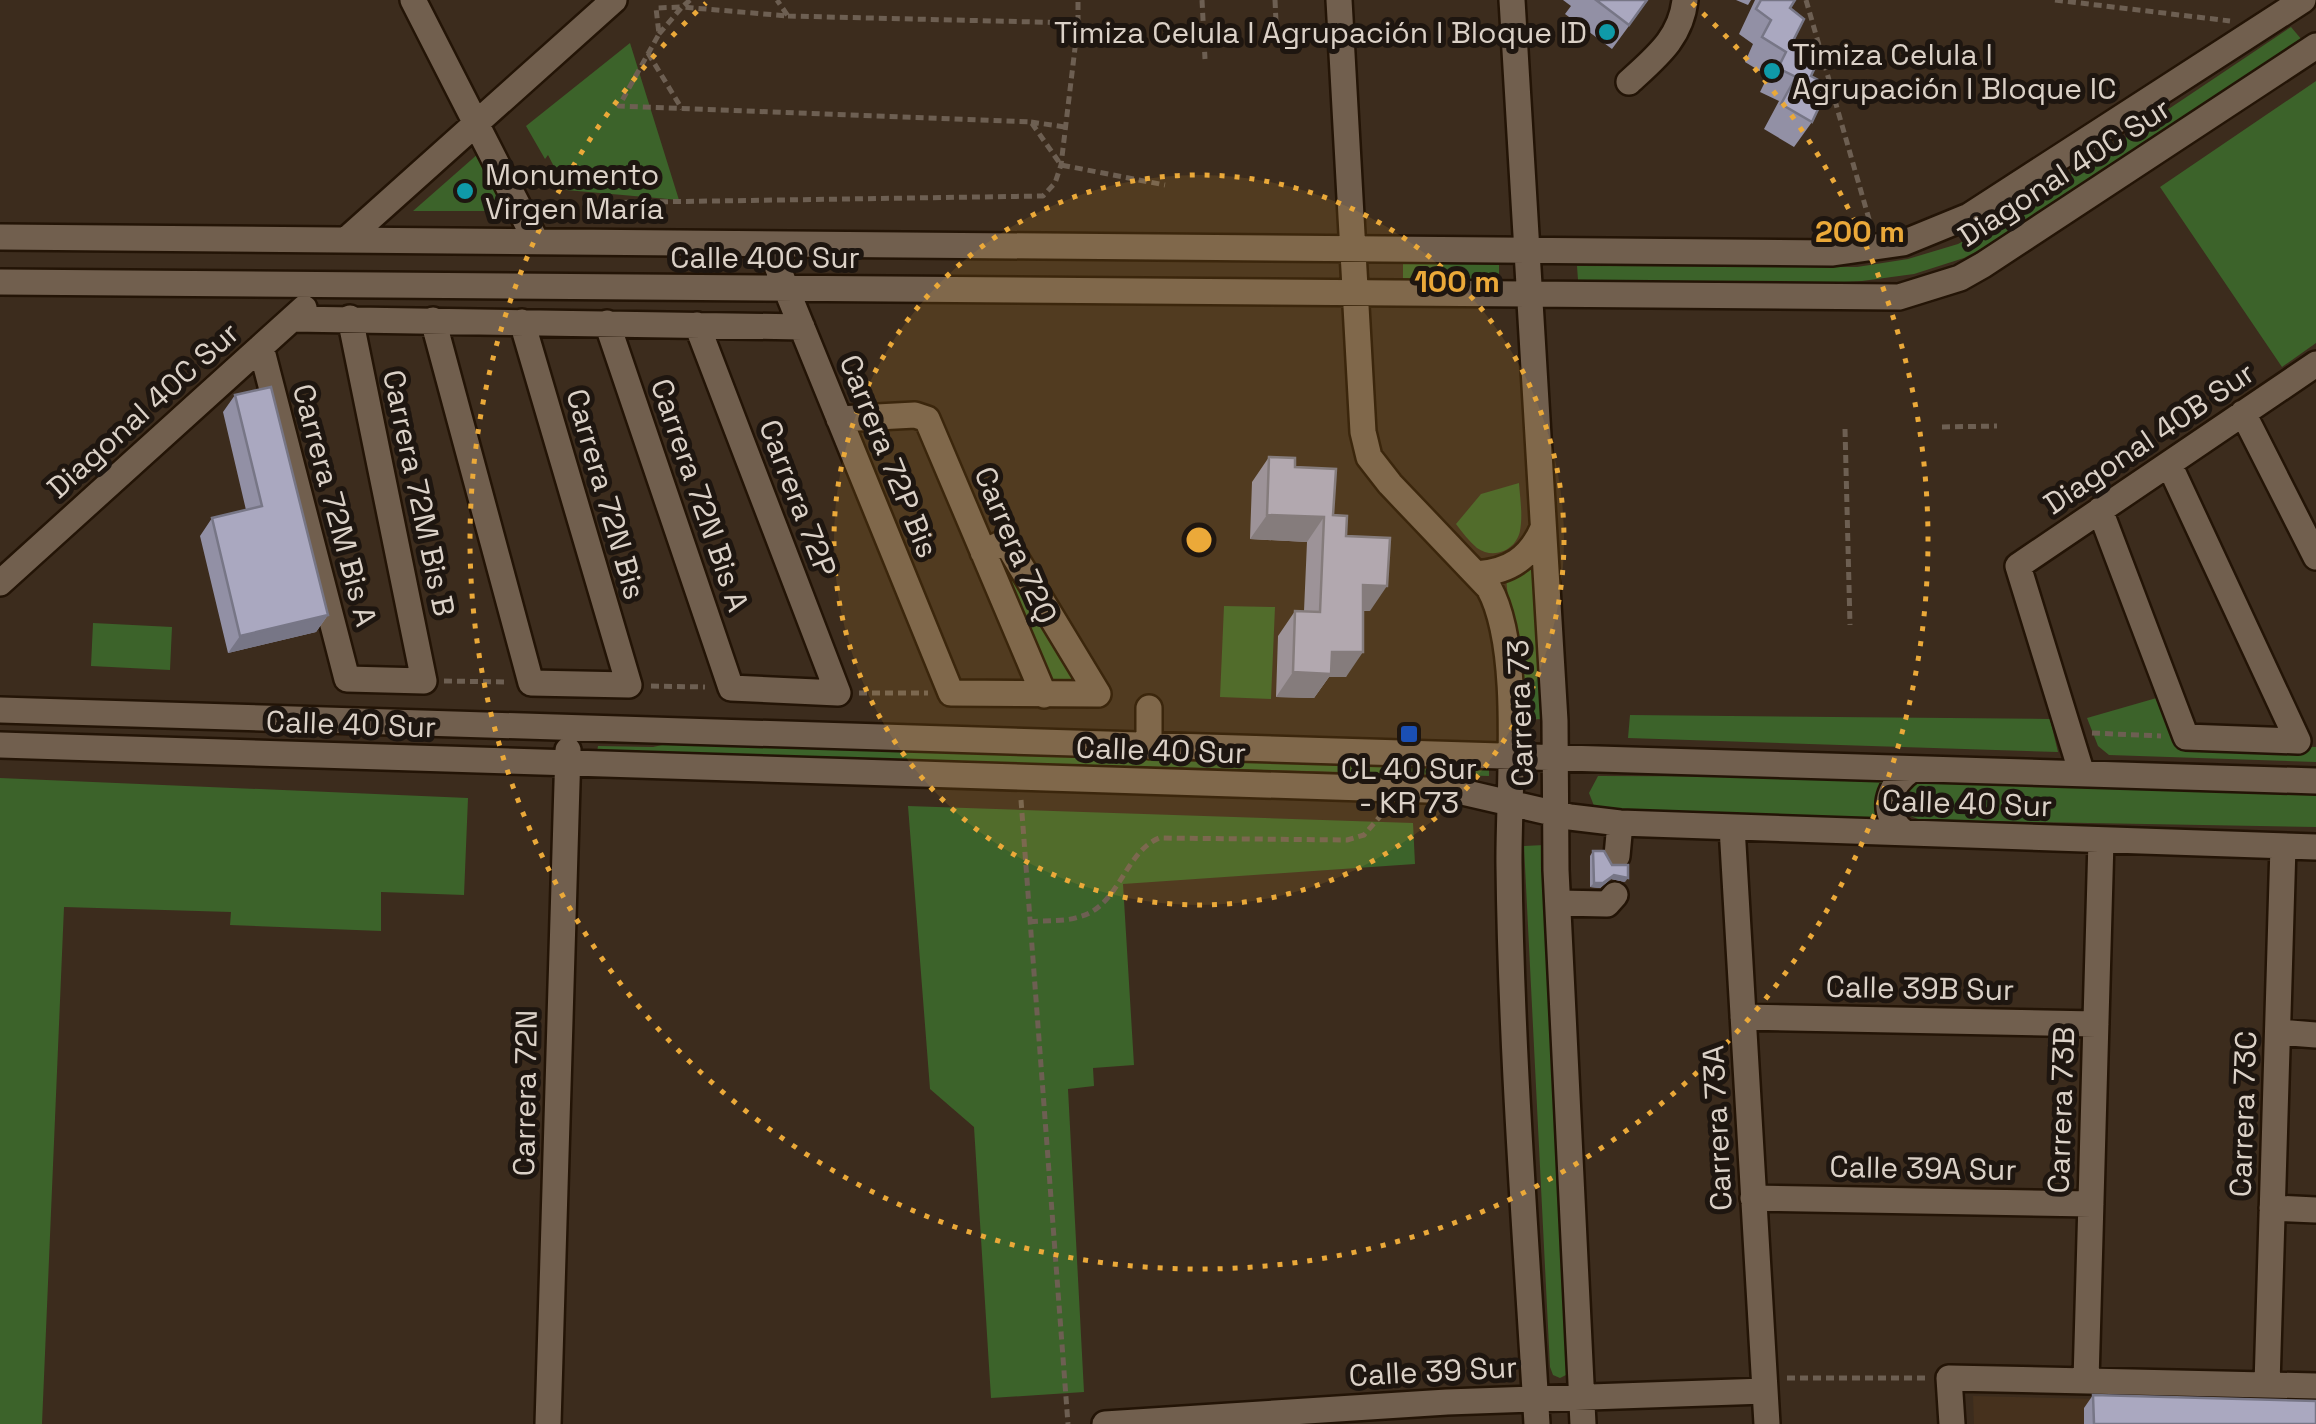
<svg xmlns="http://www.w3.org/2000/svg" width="2316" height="1424" font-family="'Space Grotesk',sans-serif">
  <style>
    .built { fill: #46311d }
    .green { fill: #3c632a }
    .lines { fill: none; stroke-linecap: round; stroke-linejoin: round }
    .minor-casing { stroke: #231406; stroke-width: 30 }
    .path { stroke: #6d5f52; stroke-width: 5; stroke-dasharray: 8 5; stroke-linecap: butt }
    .minor { stroke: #715f4e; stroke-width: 25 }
    .wall { fill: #9290a5 }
    .shaded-wall { fill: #777686 }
    .building { fill: #aaa8c0; stroke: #777686; stroke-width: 2.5 }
    .ring { fill: none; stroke: #eba939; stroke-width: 5; stroke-dasharray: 5 10 }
    .culture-dot { fill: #0f9aa8; stroke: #1e1610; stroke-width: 4 }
    .transit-dot { fill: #1a4fb4; stroke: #1e1610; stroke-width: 4 }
    .labels { text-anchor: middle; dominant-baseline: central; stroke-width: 10; stroke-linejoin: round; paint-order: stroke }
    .poi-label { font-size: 30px; fill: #dbd1c7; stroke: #1e1610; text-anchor: start }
    .street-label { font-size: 30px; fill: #dbd1c7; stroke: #1e1610 }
    .centre { fill: #eba939; stroke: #1e1610; stroke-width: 5 }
    .ring-label { font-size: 30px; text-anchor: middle; font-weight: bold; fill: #eba939; stroke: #1e1610; stroke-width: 10; stroke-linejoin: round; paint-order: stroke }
  </style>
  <rect width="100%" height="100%" fill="#3c2c1d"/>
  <!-- built -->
  <path class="built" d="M1973,1396l343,8v20h-342z"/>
  <!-- green -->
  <path class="green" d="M2291,27l11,13 -289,192 -49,26 -50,16 -52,7 -51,3 -233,-4 -1,-14 280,1 51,-8 50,-15 48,-26z
    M630,43l49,157 -113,-10 -18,-35 -3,4 -19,-33z
    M2316,81v262l-34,24 -122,-180z
    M479,153l34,58h-100z
    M1403,263h96v20h-96z
    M1519,483c1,15 4,32 1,48 -4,19 -26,29 -43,17 -8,-7 -15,-16 -21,-24l25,-30z
    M1005,557l70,123 -21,2 -56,-122z
    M1536,561l8,158 -25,1 -13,-143z
    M1224,606l51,1 -4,92 -51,-2z
    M93,623l79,4 -2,43 -79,-4z
    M2160,697l19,45 137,5v15l-207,-7 -11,-9 -11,-28z
    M1630,715l420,4 8,33 -430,-14z
    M689,739l800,26v11l-892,-24 1,-6 55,1z
    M1598,776l287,1 -9,20 4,25 -284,-11 -7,-18z
    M0,778l468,20 -4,97 -83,-3v39l-151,-6 1,-13 -167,-5 -22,517h-42z
    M1921,781l395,11v35l-395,-7 -11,-4 -6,-12 6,-15z
    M908,806l505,17 2,41 -292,20 11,181 -41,3 1,18 -26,3 16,303 -93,6 -17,-271 -44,-38z
    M1544,845l24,529 -8,4 -7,-3 -3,-8 -26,-521z"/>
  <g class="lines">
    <defs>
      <path id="minor" d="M413,0l123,241
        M1339,0l24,432 6,25 21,27 99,104c34,61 19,204 20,277 2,186 17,373 28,559
        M1512,0l43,721 1,149 27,554
        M1629,82c27,-25 52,-44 56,-82
        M0,237l1833,16 70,-10 66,-27 334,-216
        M347,239l267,-239
        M768,244l183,449 147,1 -92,-152 -23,10
        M0,282l1899,15 61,-19 23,-13 333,-219
        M292,319l510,8
        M433,320l98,363 98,2 -107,-363
        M607,323l124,365 107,5 -141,-368
        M261,347l86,332 77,2 -74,-363
        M2243,413l73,144
        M839,419l76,-4 12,4 117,276
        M2100,510l86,227 112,4 -129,-277
        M1476,574c32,-2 54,-15 67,-46
        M0,583l304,-275
        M0,710l2316,71
        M0,745l1458,46 112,26 50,6 696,24
        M1149,746v-38
        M2082,774l-64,-208 298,-202
        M1732,827l35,597
        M1905,833c-27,-20 -17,-47 7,-64
        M1617,856l3,-33
        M1558,903l49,1 8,-9
        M1743,1017l353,7
        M2278,1032l38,3
        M1753,1198l338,6
        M2272,1208l44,2
        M2086,1381l15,-541
        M2267,1385l16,-539
        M548,1424l20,-674
        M1105,1424l342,-22 318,-11
        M1952,1424l-3,-46 367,8"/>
    </defs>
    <!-- minor casing -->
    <use href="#minor" class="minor-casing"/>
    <!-- path -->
    <path class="path" d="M690,0l-8,7 -26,1 3,26 -40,72 412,16 30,43 104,20
      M1202,0l3,59
      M1275,0l1,22
      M1806,0l65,226
      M2055,0l175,21
      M1078,23v-23
      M659,34l23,-27 106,9 -11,-16
      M648,53l34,56
      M1031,122l34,5
      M582,203l461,-7 12,-13 6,-18 17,-142 -290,-7
      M1942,427l55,-1
      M1845,429l5,196
      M444,681l64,1
      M651,686l54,1
      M859,693h69
      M2092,733l69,3
      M1021,800l47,624
      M1030,922c16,-2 34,0 49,-5 41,-11 44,-63 80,-79l188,2 17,-5 18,-21
      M1787,1378h139"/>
    <!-- minor -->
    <use href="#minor" class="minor"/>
  </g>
  <!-- wall -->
  <path class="wall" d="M1563,0h85l-36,49 -47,-35 6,-8z
    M1736,0h15l-3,5z
    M1755,0h40l-5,8 3,33 18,35 1,46 -18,25 -30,-18 15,-28 -19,-9 8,-16 -23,-14 8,-18 -14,-10z
    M235,395l93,220 -12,17 -88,21 -28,-117 12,-18 34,-8 -23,-98z
    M1269,457l26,10 38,48 13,21 24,75h-7l-17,66h-17l-15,21 -38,-1 2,-61 17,-25h9l3,-69 -57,-3 2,-57z
    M1593,851l19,14 13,17 -14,-3 -11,9 -10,-1v-31z
    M2093,1395l223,29h-232v-16z"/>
  <!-- shaded-wall -->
  <path class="shaded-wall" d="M1267,515l57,2 -17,25 -57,-3z
    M1363,585l24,1 -17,25 -24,-1z
    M328,615l-12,17 -88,21 12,-17z
    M1332,652h31l-17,25h-17l-15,21 -38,-1 17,-25z
    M1614,875l14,3 -3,4 -14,-3 -11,9 -10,-1 4,-4z"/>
  <!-- building -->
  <path class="building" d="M1596,0h51l-18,25z
    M1761,0h34l-5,8 14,11 -11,22 27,16 -9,19 18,10 -17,36 -31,-18 15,-27 -18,-9 8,-16 -24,-15 9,-17 -15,-11z
    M271,387l57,228 -88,21 -28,-118 50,-12 -27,-111z
    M1269,457l26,1v9l41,2 -3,46 14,1 -1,20 44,2 -3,48 -24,-1v67h-31l-1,22 -38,-2 2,-61 25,1 4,-95 -57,-2z
    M1593,851h11l8,14h16v13l-14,-3 -11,8h-9z
    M2093,1395l223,6v23h-222z"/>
  <!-- distance rings -->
  <circle cx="1199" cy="540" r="365" fill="#eba939" fill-opacity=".12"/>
  <g class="ring">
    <circle cx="1199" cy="540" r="365"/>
    <path d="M1692 3A729 729 0 1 1 706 3"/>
  </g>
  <!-- markers -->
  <g class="culture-dot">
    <circle cx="1607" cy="32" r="10"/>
    <circle cx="1772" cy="71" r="10"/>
    <circle cx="465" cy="191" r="10"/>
  </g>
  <rect class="transit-dot" x="1399" y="724" width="20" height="20" rx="5"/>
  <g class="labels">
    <!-- poi labels -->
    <g class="poi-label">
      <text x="1587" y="32" text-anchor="end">Timiza Celula I Agrupación I Bloque ID</text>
      <text x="1792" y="54">Timiza Celula I<tspan x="1792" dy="34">Agrupación I Bloque IC</tspan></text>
      <text x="485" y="174">Monumento<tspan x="485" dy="34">Virgen María</tspan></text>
      <text x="1409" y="768" text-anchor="middle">CL 40 Sur<tspan x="1409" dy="34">- KR 73</tspan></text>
    </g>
    <!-- street labels -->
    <g class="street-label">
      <text transform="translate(2064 172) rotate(-33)">Diagonal 40C Sur</text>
      <text x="765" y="257">Calle 40C Sur</text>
      <text transform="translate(143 410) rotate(-42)">Diagonal 40C Sur</text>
      <text transform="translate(2149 438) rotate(-34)">Diagonal 40B Sur</text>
      <text transform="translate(889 456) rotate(68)">Carrera 72P Bis</text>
      <text transform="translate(419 493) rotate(78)">Carrera 72M Bis B</text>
      <text transform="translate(606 494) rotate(74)">Carrera 72N Bis</text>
      <text transform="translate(700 495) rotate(71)">Carrera 72N Bis A</text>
      <text transform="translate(798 498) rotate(69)">Carrera 72P</text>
      <text transform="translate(335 505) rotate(75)">Carrera 72M Bis A</text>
      <text transform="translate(1016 545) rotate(67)">Carrera 72Q</text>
      <text transform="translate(1520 713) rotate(-92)">Carrera 73</text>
      <text transform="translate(351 724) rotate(2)">Calle 40 Sur</text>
      <text transform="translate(1161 750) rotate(2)">Calle 40 Sur</text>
      <text transform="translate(1967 803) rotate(2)">Calle 40 Sur</text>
      <text transform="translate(1920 988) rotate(1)">Calle 39B Sur</text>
      <text transform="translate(525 1093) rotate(-89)">Carrera 72N</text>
      <text transform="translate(2061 1110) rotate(-88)">Carrera 73B</text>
      <text transform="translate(2243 1114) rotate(-88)">Carrera 73C</text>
      <text transform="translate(1717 1128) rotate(-93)">Carrera 73A</text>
      <text transform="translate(1923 1168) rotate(1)">Calle 39A Sur</text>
      <text transform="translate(1433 1371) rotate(-3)">Calle 39 Sur</text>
    </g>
  </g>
  <circle cx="1199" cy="540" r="15" class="centre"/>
  <g class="ring-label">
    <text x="1860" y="242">200 m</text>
    <text x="1457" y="292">100 m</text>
  </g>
</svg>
